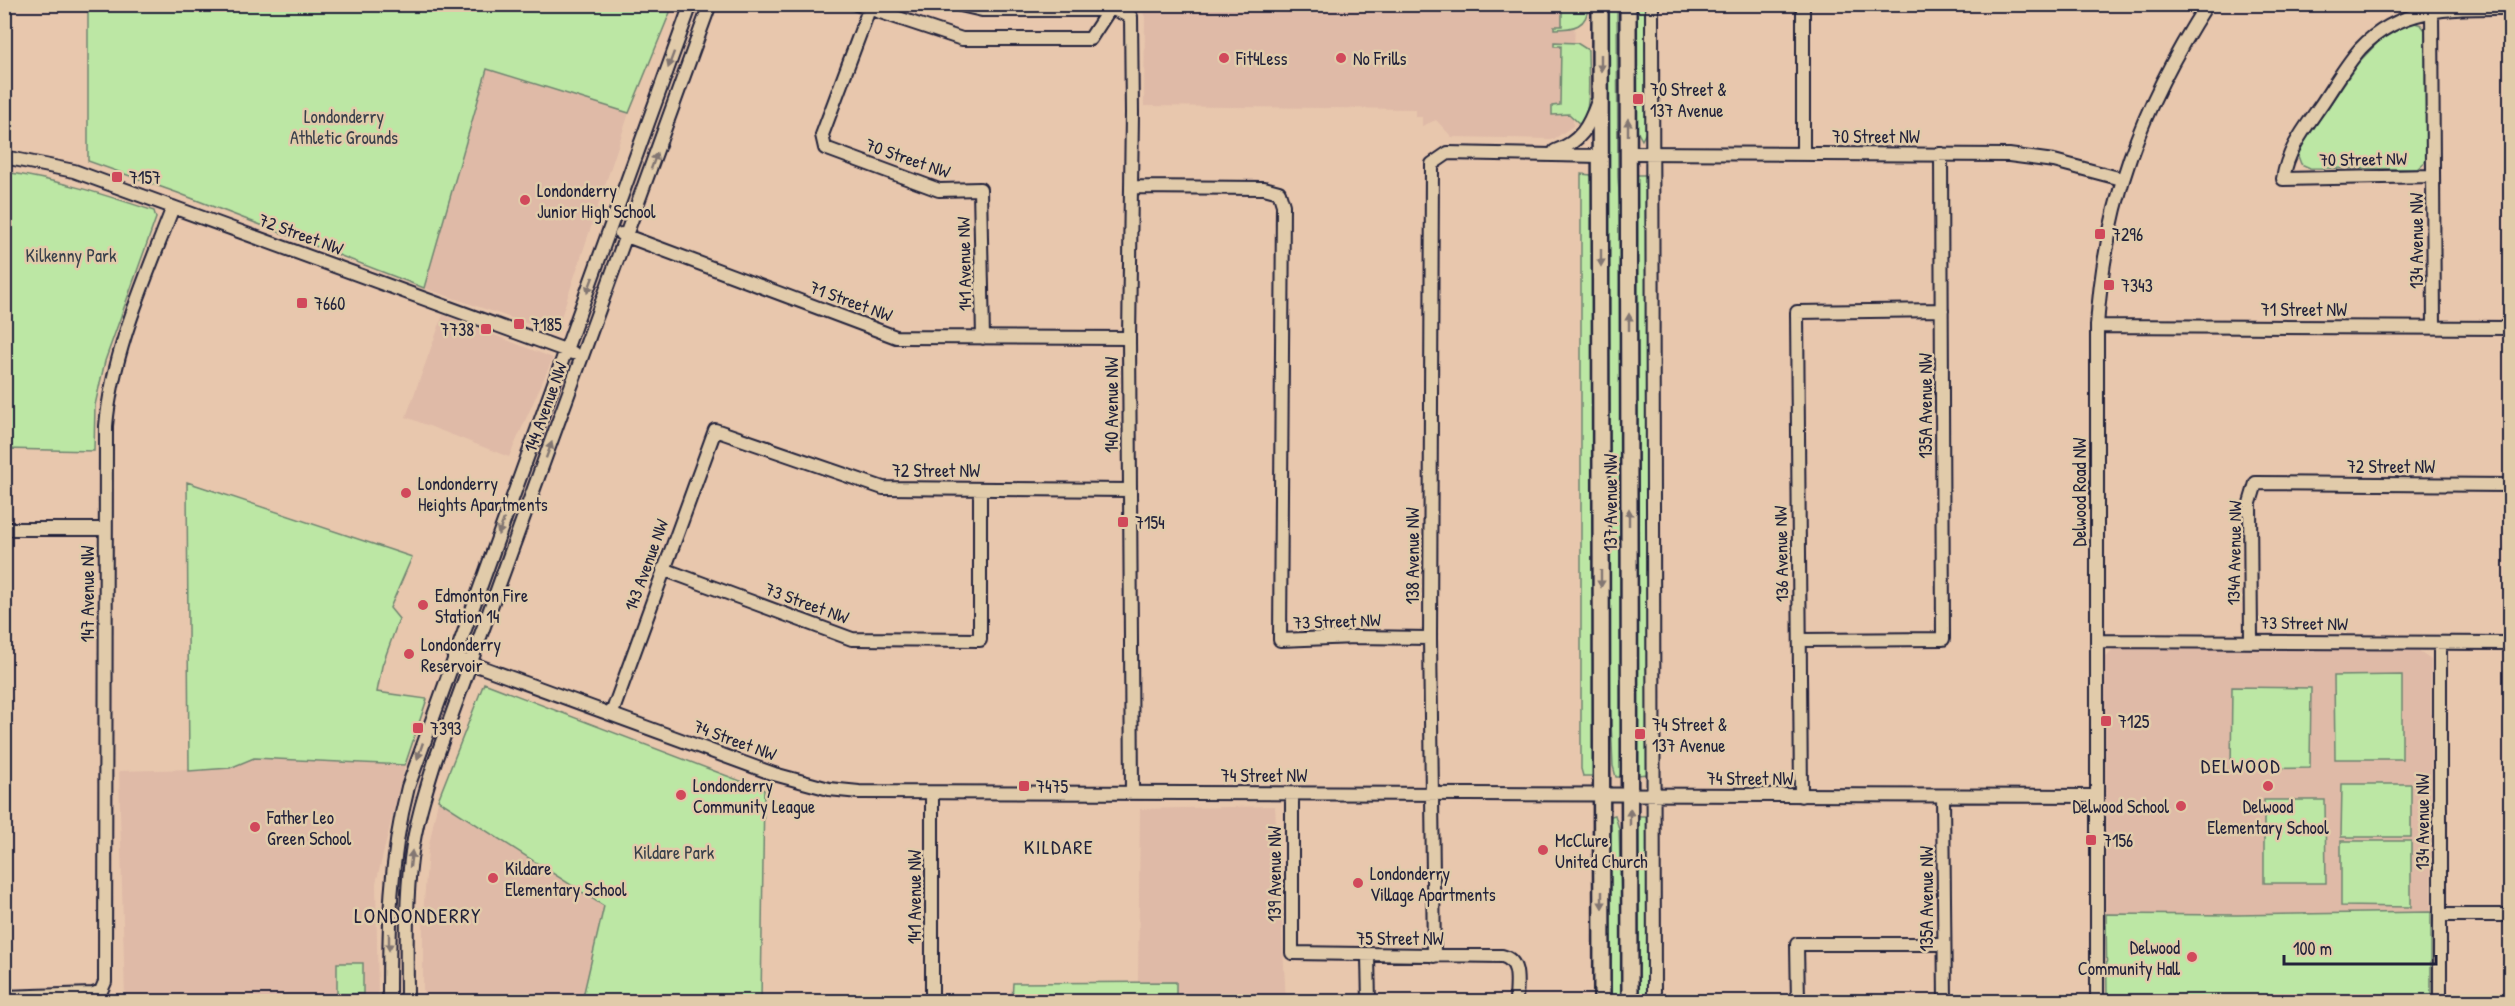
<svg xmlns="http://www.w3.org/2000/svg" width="2515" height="1006" font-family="'Patrick Hand',sans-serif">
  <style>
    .built { fill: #dfbaa7 }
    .green { fill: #bce7a4; stroke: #6f8470; stroke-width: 1.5 }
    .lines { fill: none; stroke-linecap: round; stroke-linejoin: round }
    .minor-casing { stroke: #22223b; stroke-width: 16 }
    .major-casing { stroke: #22223b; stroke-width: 20 }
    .minor { stroke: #e1cbaa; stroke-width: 12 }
    .major { stroke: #e1cbaa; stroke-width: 15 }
    .oneway { fill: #827672 }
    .poi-dot { fill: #d1495b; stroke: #e1cbaa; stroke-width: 2 }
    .labels { text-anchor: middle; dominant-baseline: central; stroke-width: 5; stroke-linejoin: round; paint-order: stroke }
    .poi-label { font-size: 18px; fill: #22223b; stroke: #e1cbaa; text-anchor: start }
    .park-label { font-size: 18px; fill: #39404b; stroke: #e1cbaa }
    .street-label { font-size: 18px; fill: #22223b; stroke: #e1cbaa }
    .neighbourhood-label { font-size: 20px; letter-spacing: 1.5px; fill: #22223b; stroke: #e1cbaa }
    .quarter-label { font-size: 21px; letter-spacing: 1.5px; fill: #22223b; stroke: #e1cbaa }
  </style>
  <rect width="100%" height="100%" fill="#e8c7ad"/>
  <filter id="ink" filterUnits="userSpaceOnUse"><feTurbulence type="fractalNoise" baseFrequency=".0167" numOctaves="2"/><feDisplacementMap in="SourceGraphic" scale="12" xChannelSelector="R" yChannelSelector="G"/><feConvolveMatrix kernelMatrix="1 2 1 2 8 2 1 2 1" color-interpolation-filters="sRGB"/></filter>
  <g filter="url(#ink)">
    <!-- built -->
    <path class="built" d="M1140,5h435l-2,121 -19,13 -102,-2 -16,-17 -14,6v-9h-7v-8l-271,-3 1,-89z
      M487,69l142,44 -70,210 -10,8 -125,-43z
      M443,315l110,43 -44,99 -103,-40z
      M2113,649l305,1 13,9v253l-194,3 -131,-1 -1,-256z
      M254,758l151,7 -29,118 2,118h-253l-6,-230 111,-3z
      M438,800l166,106 -22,95 -159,1v-87l5,-65z
      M1275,806l11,195h-110l-1,-19h-37l2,-173z"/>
    <!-- green -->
    <path class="green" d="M88,5v-1l585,1 -44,108 -142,-44 -63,219 -246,-95 -90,-32z
      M1562,5h26c0,22 -15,24 -34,24v-3h8z
      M1607,5h10l1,172 4,63 1,524 -3,13h-4l-3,-11 -5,-109z
      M1635,5h12v125l-5,10 -6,-11z
      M2412,22l9,3 4,5 1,131 -9,8 -107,-1 -9,-4 -3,-8 3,-9 57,-84 23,-24z
      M1554,42l23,1 11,7c0,25 4,53 -6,76l-13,-12 -17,1v-9l8,-1 1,-59h-7z
      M5,172c54,8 97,22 149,39l2,7 -51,143 -10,44 -1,46 -89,-2z
      M1581,174l10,1 2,7v594h-10l-2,-7z
      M1637,175h9l1,4 1,595 -10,1z
      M187,482l225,75 -22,51 9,11 -17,47 -5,26 50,7 -22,66 -151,-7 -24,10 -41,3z
      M2402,675v84h-67l-1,-83z
      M484,683l280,107 -3,211h-179l22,-95 -166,-106z
      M2232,687l79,1 -1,80 -79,1z
      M2342,784h69v53h-70z
      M2264,800h61l1,83h-62z
      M1615,815l4,14 5,172h-16v-175l3,-10z
      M1638,816h9l1,5v180l-11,1z
      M2341,841h70v66l-70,-1z
      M2431,912v89h-324l-1,-87 131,1z
      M337,963h26v31h-26z
      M1176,982v19h-164l1,-18z"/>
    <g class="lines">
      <defs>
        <path id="minor" d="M856,4l106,35h128l19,-29
          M871,4l-49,131 3,13 114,42 41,-1 3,149
          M956,4l26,6h133l16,7 1,96 -3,225 3,455
          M1652,4l2,998
          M1803,4v149
          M2432,10l2,318
          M1555,151c26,-9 34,-25 43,-50
          M1628,153l381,2 45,6 68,18
          M4,157l70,14 499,182
          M2433,176l-150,3c5,-31 23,-52 40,-77 12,-18 23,-37 37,-53 41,-44 96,-41 150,-41
          M1131,187l133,1 15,4 4,13 -3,435 75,-3 75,1
          M621,234l275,103 233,1
          M2097,326l413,2
          M4,529h101
          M663,569l189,70 128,1v-151
          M1800,640l143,-1 -2,-485
          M2251,640l-1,-137 6,-20 254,2
          M2097,641l413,2
          M454,657l320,117 55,15 30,3 1238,4
          M612,713l103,-283 168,58 247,2
          M932,793v209
          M1292,794v159l210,3c20,5 14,29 14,46
          M1801,796l-4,-484 145,-2
          M1943,796l2,206
          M2440,915h70
          M1368,956l1,46
          M1434,956l-4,-318 2,-474 16,-11 152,3
          M4,997l89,-3 8,-3 4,-9 1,-556c7,-77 40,-148 67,-219
          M389,1002c0,-76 0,-141 19,-215l283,-783
          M407,1002c0,-48 -2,-96 4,-143 4,-34 14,-66 24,-98l275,-757
          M1798,1002l-1,-58h147
          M2097,1002v-676c8,-123 44,-219 110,-322
          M2440,1002v-359"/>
        <path id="major" d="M1600,4l2,998
          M1628,4l2,998"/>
      </defs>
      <!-- minor casing -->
      <use href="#minor" class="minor-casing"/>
      <!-- major casing -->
      <use href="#major" class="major-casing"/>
      <!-- minor -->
      <use href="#minor" class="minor"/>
      <!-- major -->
      <use href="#major" class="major"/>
    </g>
    <!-- one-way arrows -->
    <defs><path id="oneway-solid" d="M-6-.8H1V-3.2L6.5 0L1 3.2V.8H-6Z" transform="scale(1.5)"/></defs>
    <g class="oneway">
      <use href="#oneway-solid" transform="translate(671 60) rotate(110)"/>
      <use href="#oneway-solid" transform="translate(1601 63) rotate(90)"/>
      <use href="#oneway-solid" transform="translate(1628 127) rotate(-90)"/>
      <use href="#oneway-solid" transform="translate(654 161) rotate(-70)"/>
      <use href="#oneway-solid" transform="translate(1601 258) rotate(90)"/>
      <use href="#oneway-solid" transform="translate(590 285) rotate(110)"/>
      <use href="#oneway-solid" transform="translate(1629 322) rotate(-90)"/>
      <use href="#oneway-solid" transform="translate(549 450) rotate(-70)"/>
      <use href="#oneway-solid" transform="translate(1629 517) rotate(-90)"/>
      <use href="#oneway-solid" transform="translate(501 527) rotate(110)"/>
      <use href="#oneway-solid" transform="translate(1601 579) rotate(90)"/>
      <use href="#oneway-solid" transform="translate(420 751) rotate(109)"/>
      <use href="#oneway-solid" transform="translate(1630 817) rotate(-90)"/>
      <use href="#oneway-solid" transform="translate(411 859) rotate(-83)"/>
      <use href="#oneway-solid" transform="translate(1602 900) rotate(90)"/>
      <use href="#oneway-solid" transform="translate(389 942) rotate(90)"/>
    </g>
  </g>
  <!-- markers -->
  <g class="poi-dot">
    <circle cx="1224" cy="58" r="6"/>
    <circle cx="1341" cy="58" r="6"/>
    <rect x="1632" y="93" width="12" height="12" rx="3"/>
    <rect x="111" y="171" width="12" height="12" rx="3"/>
    <circle cx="525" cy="200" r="6"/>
    <rect x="2094" y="228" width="12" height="12" rx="3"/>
    <rect x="2103" y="279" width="12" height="12" rx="3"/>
    <rect x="296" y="297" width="12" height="12" rx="3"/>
    <rect x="513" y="318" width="12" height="12" rx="3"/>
    <rect x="480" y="323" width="12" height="12" rx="3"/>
    <circle cx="406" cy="493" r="6"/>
    <rect x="1117" y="516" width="12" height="12" rx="3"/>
    <circle cx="423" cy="605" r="6"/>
    <circle cx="409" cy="654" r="6"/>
    <rect x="2100" y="715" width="12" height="12" rx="3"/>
    <rect x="412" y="722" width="12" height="12" rx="3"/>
    <rect x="1634" y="728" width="12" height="12" rx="3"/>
    <rect x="1018" y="780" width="12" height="12" rx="3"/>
    <circle cx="2268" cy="786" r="6"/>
    <circle cx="681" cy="795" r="6"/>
    <circle cx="2181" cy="806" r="6"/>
    <circle cx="255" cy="827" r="6"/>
    <rect x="2085" y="834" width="12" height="12" rx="3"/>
    <circle cx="1543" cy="850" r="6"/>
    <circle cx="493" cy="878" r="6"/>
    <circle cx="1358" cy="883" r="6"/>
    <circle cx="2192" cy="957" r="6"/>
  </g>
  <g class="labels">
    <!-- poi labels -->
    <g class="poi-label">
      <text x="1236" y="58">Fit4Less</text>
      <text x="1353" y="58">No Frills</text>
      <text x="1650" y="89">70 Street &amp;<tspan x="1650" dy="21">137 Avenue</tspan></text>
      <text x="129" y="177">7157</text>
      <text x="537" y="190">Londonderry<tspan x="537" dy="21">Junior High School</tspan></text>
      <text x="2112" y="234">7296</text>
      <text x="2121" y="285">7343</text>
      <text x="314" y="303">7660</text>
      <text x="531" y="324">7185</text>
      <text x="474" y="329" text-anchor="end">7738</text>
      <text x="418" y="483">Londonderry<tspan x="418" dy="21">Heights Apartments</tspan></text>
      <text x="1135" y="522">7154</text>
      <text x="435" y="595">Edmonton Fire<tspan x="435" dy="21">Station 14</tspan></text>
      <text x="421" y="644">Londonderry<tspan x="421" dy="21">Reservoir</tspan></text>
      <text x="2118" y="721">7125</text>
      <text x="1652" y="724">74 Street &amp;<tspan x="1652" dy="21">137 Avenue</tspan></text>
      <text x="430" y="728">7393</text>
      <text x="693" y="785">Londonderry<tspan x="693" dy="21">Community League</tspan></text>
      <text x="1036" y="786">7475</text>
      <text x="2169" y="806" text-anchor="end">Delwood School</text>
      <text x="2268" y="806" text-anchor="middle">Delwood<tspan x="2268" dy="21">Elementary School</tspan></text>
      <text x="267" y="817">Father Leo<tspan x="267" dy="21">Green School</tspan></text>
      <text x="1555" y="840">McClure<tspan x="1555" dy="21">United Church</tspan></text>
      <text x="2103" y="840">7156</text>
      <text x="505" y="868">Kildare<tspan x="505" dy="21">Elementary School</tspan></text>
      <text x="1370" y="873">Londonderry<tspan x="1370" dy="21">Village Apartments</tspan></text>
      <text x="2180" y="947" text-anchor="end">Delwood<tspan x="2180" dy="21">Community Hall</tspan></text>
    </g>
    <!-- park labels -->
    <g class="park-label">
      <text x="344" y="116">Londonderry<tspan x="344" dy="21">Athletic Grounds</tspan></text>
      <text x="71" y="255">Kilkenny Park</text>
      <text x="674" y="852">Kildare Park</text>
    </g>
    <!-- street labels -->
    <g class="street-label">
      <text x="1876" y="136">70 Street NW</text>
      <text transform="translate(908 158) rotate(19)">70 Street NW</text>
      <text transform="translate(2363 159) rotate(-1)">70 Street NW</text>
      <text transform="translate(301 234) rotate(20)">72 Street NW</text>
      <text transform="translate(2416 241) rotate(-90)">134 Avenue NW</text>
      <text transform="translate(964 264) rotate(-91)">141 Avenue NW</text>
      <text transform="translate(851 301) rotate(20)">71 Street NW</text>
      <text x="2304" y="309">71 Street NW</text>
      <text transform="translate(1111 405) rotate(-90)">140 Avenue NW</text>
      <text transform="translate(1925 406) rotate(-90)">135A Avenue NW</text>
      <text transform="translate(545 407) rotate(-70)">144 Avenue NW</text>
      <text x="2391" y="466">72 Street NW</text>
      <text x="936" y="470">72 Street NW</text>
      <text transform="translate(2079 492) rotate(-90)">Delwood Road NW</text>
      <text transform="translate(1610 503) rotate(-90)">137 Avenue NW</text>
      <text transform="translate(2234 553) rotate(-89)">134A Avenue NW</text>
      <text transform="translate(1781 554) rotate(-91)">136 Avenue NW</text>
      <text transform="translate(1412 556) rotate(-90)">138 Avenue NW</text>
      <text transform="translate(646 565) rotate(-70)">143 Avenue NW</text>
      <text transform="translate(87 594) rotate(-90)">147 Avenue NW</text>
      <text transform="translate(807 603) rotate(20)">73 Street NW</text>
      <text transform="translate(1337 621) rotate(-2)">73 Street NW</text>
      <text transform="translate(2304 623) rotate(1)">73 Street NW</text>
      <text transform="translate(735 740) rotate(20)">74 Street NW</text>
      <text x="1264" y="775">74 Street NW</text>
      <text x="1750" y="778">74 Street NW</text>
      <text transform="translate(2422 822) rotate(-90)">134 Avenue NW</text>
      <text transform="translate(1274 874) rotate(-90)">139 Avenue NW</text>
      <text transform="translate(914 897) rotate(-90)">141 Avenue NW</text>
      <text transform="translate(1926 899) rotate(-90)">135A Avenue NW</text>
      <text x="1400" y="938">75 Street NW</text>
    </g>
    <!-- neighbourhood labels -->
    <g class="neighbourhood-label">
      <text x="2241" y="765">DELWOOD</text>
      <text x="1059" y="846">KILDARE</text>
    </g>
    <!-- quarter labels -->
    <g class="quarter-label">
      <text x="418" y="915">LONDONDERRY</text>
    </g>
  </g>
  <!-- margin -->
  <rect width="2515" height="1006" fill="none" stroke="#e1cbaa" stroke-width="24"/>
  <rect x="12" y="12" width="2491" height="982" fill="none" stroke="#22223b" stroke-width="2" filter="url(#ink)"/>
  <!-- scale -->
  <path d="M2284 955v9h152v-9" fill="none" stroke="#22223b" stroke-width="3"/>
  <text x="2293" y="955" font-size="18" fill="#22223b" stroke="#e1cbaa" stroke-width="4.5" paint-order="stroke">100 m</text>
</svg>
